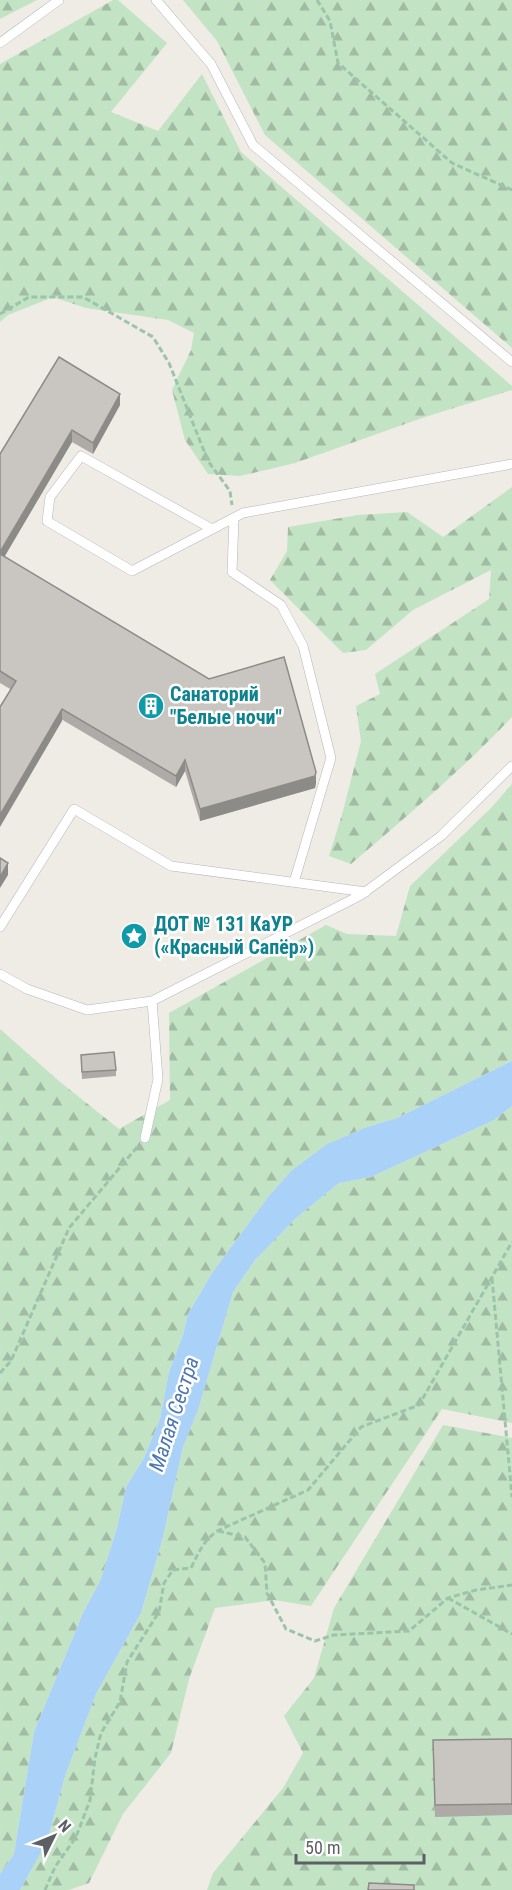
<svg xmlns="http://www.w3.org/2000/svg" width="512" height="1890" font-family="'Roboto Condensed',sans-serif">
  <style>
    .forest { fill: url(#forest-firs) }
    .water { fill: #aad1f8 }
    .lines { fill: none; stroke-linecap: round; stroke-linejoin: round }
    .lane-casing { stroke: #b5b6ba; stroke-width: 10 }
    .path { stroke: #9cc4ab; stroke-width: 3; stroke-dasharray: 6 3; stroke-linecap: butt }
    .lane { stroke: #fff; stroke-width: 9 }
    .wall { fill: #adaaa7 }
    .shaded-wall { fill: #8d8b88 }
    .building { fill: #c9c6c2; stroke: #8d8b88; stroke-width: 1.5 }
    .labels { text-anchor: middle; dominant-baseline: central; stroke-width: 5; stroke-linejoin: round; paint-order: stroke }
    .culture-label { font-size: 20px; font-weight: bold; fill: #0d838f; stroke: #fff; text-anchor: start }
    .water-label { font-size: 21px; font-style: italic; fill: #4c76b1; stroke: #fff }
  </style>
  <defs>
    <pattern id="forest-firs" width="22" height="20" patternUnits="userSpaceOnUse" patternTransform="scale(1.5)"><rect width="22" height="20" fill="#c3e3c5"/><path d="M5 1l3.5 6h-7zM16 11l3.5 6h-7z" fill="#a2bba4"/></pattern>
  </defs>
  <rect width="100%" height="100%" fill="#eeece5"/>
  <!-- forest -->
  <path class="forest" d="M0,0h37l-37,19z
    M113,0h5l49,43 -56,69 47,19 44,-57 39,78 271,234v4l-90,28 -127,45 -55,13 -32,-2 -23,-34 -13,-50 19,-40 3,-17 -26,-13 -82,-12 -33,-11 -45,18 -8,7v-258z
    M183,0h329v348l-247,-213 -48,-94z
    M512,487v230c-50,53 -106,100 -161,147l-22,-8 14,-45 18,-70 -5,-35 24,-12 -5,-20 114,-75 2,-29 -78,40 -47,40 -23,3 -73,-73 17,-29 1,-24 70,-12 49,-3 36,25z
    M512,784v277l-115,57 -30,9 -40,17 -35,26 -24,27 -56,76 -24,41 -5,21 -14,37 -9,47 -16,39 -18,29 -9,41 -16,51 -18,34 -49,119 -20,122 -14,20v-845l59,52 60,48 51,-29 -1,-87 157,-88 21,9 49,2 14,-50 82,-79z
    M512,1106v317l-70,-14 -131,197 -37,-6 -59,8 -26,71 -18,74 -48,61 -34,69 -20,7h-49l27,-48 18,-66 31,-82 45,-81 21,-72 21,-94 15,-37 35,-118 22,-32 41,-42 43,-35 32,-6 123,-57z
    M443,1425l69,13v452h-305l6,-17 70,-85 20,-35 -19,-37 30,-38 20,-70z"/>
  <!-- water -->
  <path class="water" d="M512,1061v45l-18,14 -123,57 -32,6 -43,35 -41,42 -22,32 -35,118 -15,37 -21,94 -21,72 -45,81 -31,82 -18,66 -27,48h-20v-16l14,-20 20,-122 49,-119 18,-34 16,-51 9,-41 18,-29 16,-39 9,-47 14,-37 5,-21 24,-41 56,-76 24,-27 35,-26 40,-17 30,-9z"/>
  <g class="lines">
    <defs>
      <path id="lane" d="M156,0l55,64 42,81 259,217
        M0,43l59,-43
        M234,518l-2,54 49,33 22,41 28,112 -37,124
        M212,529l-131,-73 -31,41 -3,24 85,50 111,-58 269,-49
        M0,927l74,-118 97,57 195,26
        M0,974l27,15 60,21 65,-9 209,-106 80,-59 71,-70
        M145,1138l13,-59 -6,-78"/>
    </defs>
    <!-- lane casing -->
    <use href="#lane" class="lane-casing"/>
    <!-- path -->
    <path class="path" d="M317,0l13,21 8,42 114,100 60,27
      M0,314l29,-17h54l70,40 16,26 39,98 22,30 2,14
      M492,1278l20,219
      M0,1373l11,-12 58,-133 69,-82
      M218,1531l27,6 20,26 2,30 19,36 29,12 19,-6 75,-4 39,-33 28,-8 36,-5
      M448,1598l64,36
      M45,1890l10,-23 21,-30 14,-37 5,-42 6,-25 19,-31 7,-40 32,-50 5,-29 9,-13 18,-2c7,-14 12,-27 26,-37l91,-41 53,-63 58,-22 93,-163"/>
    <!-- lane -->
    <use href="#lane" class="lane"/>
  </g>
  <!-- wall -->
  <path class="wall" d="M120,405l-27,49 -21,-12 -67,114 311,227 -1,5 -115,33 -15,-50 -9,16 -176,-104v-229z
    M81,1055l35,15v6l-34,3z
    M512,1739v76l-77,2 -2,-77z"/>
  <!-- shaded-wall -->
  <path class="shaded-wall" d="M120,394v11l-27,49v-11z
    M72,430v12l-72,122v-12z
    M62,709v12l-62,106v-12z
    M185,760v11l-9,16v-11z
    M316,772v11l-1,5 -115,33v-12z
    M8,863v12l-8,13v-11z"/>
  <!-- building -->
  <path class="building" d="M59,357l61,37 -27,49 -21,-13 -72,122v-98z
    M0,554l209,125 75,-22 32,115 -1,4 -115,33 -15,-49 -9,16 -114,-67 -62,106v-108l16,-26 -16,-10z
    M0,858l8,5 -8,14z
    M114,1052l2,18 -34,2 -1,-17z
    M512,1739v65l-77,1 -2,-65z
    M369,1883l45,2v5h-46z"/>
  <!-- icons -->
  <defs>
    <symbol id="building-disc" viewBox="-11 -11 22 22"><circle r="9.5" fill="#0f9aa8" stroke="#fff"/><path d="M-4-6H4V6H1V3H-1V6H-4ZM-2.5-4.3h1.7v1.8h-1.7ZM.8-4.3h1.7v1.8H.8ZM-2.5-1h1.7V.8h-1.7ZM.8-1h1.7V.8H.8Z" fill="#fff"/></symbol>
    <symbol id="sight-disc" viewBox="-11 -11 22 22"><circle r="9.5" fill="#0f9aa8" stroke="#fff"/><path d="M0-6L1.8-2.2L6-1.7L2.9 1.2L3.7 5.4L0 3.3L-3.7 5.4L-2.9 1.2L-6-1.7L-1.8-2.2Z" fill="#fff"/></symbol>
  </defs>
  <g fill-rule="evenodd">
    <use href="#building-disc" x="136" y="691" width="30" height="30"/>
    <use href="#sight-disc" x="119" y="921" width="30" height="30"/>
  </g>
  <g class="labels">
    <!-- culture labels -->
    <g class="culture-label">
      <text x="170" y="694">Санаторий<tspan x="170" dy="23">"Белые ночи"</tspan></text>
      <text x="154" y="924">ДОТ № 131 КаУР<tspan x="154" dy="23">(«Красный Сапёр»)</tspan></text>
    </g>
    <!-- water labels -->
    <g class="water-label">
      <text transform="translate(174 1414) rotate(-72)">Малая Сестра</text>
    </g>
  </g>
  <!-- north arrow -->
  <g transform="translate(54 1836) rotate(47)" stroke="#ffffff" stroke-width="4.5" paint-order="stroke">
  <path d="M0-4.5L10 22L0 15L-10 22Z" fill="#5c5f64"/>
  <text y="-9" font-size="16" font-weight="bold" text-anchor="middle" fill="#5c5f64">N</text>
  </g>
  <!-- scale -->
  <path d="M296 1854v9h128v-9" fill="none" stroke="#5c5f64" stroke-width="3"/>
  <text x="305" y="1854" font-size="18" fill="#5c5f64" stroke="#ffffff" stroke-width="4.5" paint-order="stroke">50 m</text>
</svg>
